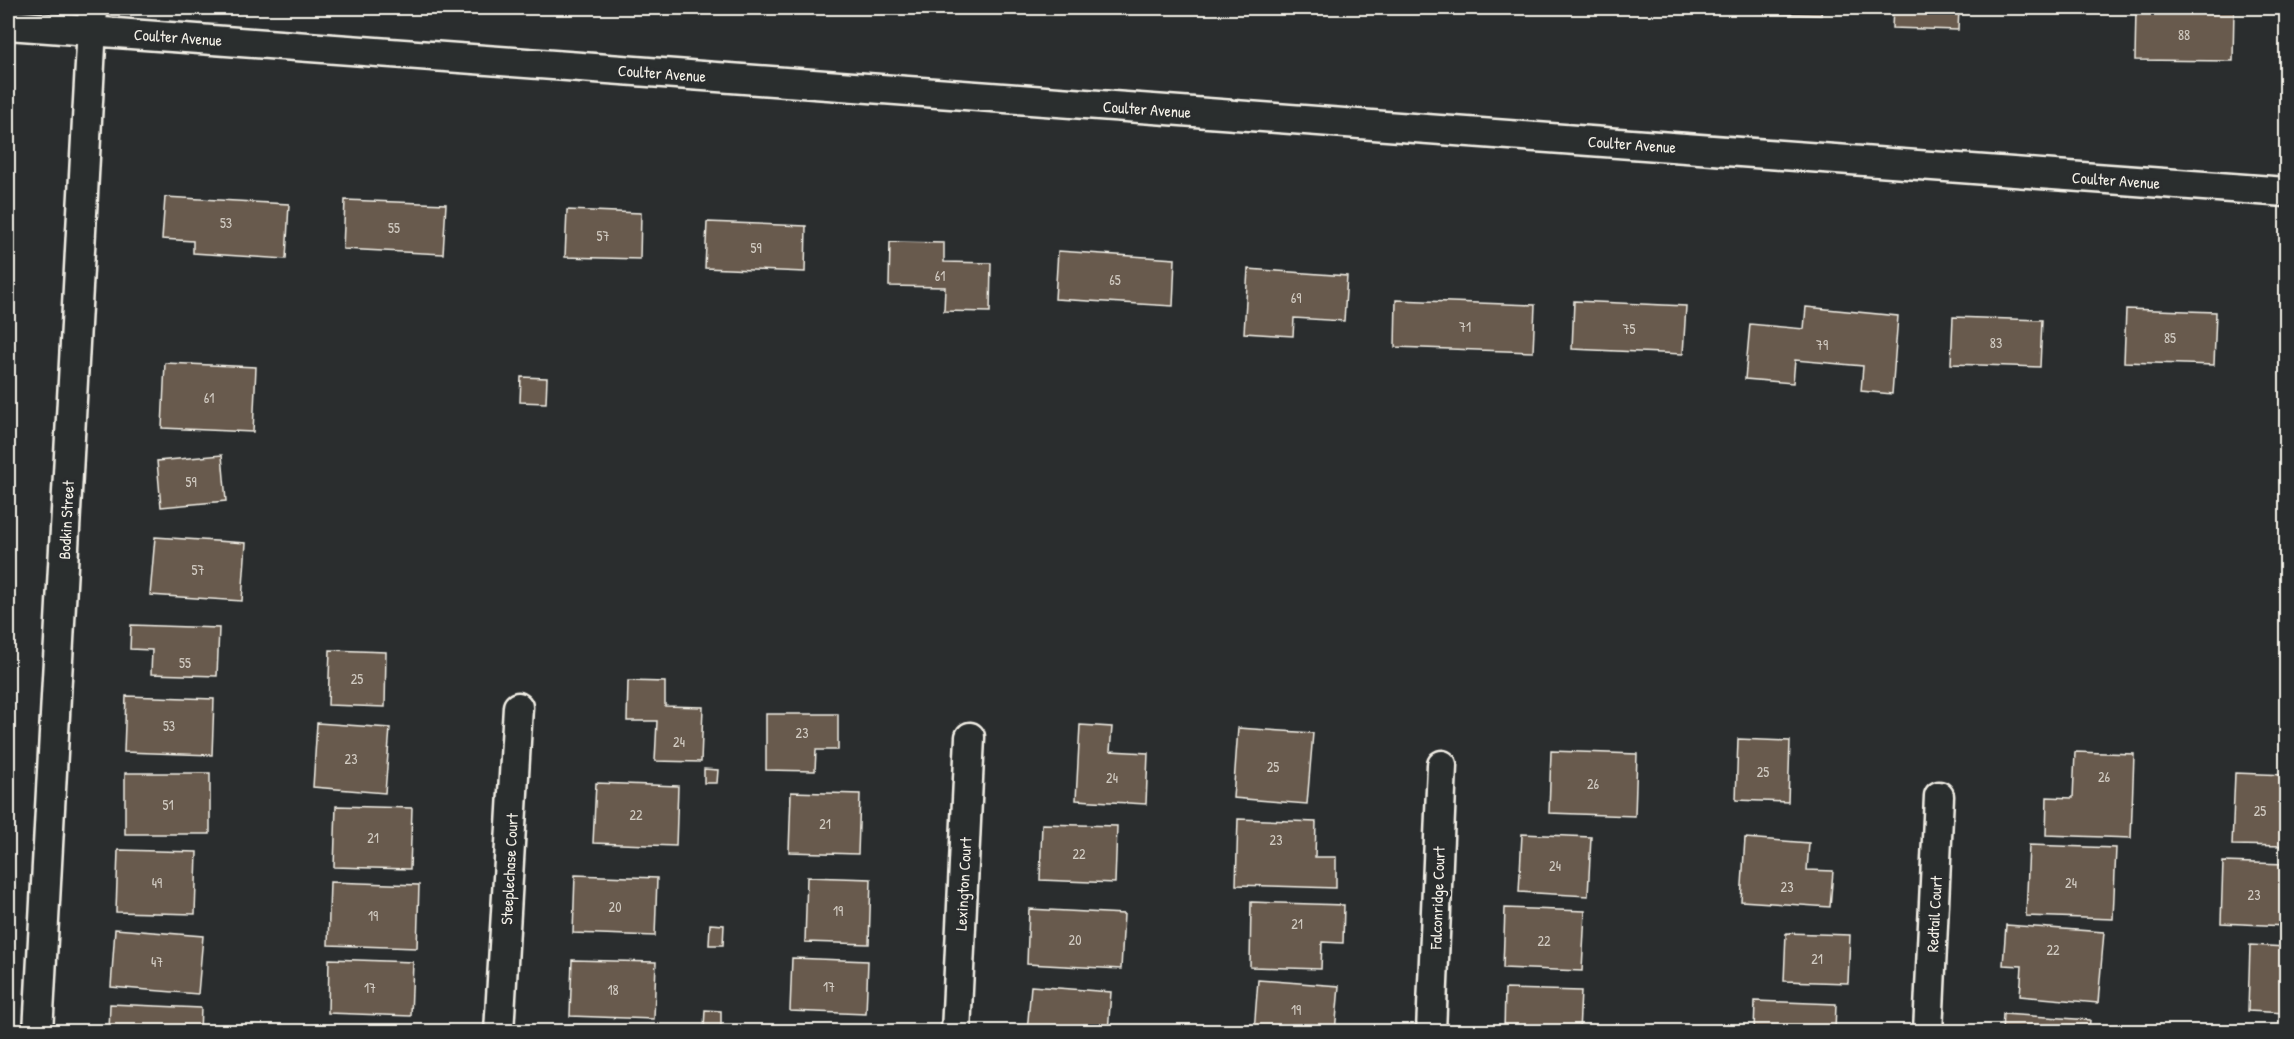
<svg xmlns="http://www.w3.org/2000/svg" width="2294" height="1039" font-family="'Patrick Hand',sans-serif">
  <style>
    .building { fill: #675a4e; stroke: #f4f1e8; stroke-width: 1.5 }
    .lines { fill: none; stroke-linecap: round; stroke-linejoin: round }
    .minor-casing { stroke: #f4f1e8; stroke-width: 33 }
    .minor { stroke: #2a2d2e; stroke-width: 28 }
    .labels { text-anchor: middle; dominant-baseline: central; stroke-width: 6; stroke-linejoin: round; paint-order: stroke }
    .number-label { font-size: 14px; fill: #d1cbc2 }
    .street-label { font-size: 16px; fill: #f4f1e8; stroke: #2a2d2e }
  </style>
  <rect width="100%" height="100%" fill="#2a2d2e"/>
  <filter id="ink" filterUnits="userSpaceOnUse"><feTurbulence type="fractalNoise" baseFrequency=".0167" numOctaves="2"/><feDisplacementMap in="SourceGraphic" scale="12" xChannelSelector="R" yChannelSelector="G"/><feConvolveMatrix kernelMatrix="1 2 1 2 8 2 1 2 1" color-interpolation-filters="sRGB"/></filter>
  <g filter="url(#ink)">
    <!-- building -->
    <path class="building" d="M1735,8h87l-1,7 -86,-3z
      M1893,8h66l-1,22 -66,-2z
      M2136,8h98l-1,53 -98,-1z
      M165,197l124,7 -3,55 -93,-6v-12l-31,-2z
      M345,200l101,4 -3,50 -100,-5z
      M567,210l74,3 -1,46 -75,-2z
      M707,222l99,4 -1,46 -100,-4z
      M890,242l54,1v19l47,1 -1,49 -46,-1 1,-24 -56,-1z
      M1058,251l117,8 -2,47 -118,-7z
      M1248,269l99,7 -3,45 -50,-3 -1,18 -49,-3z
      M1396,300l139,5 -2,47 -138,-5z
      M1574,301l112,5 -3,48 -111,-5z
      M1806,307l92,9 -6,78 -31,-3 2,-25 -68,-6 -2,23 -48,-4 5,-55 54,5z
      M2126,309l90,3 -2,53 -90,-3z
      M1953,317l89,3 -2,47 -89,-3z
      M165,363l91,4 -3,65 -91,-4z
      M521,377l26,1 -1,25 -26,-1z
      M222,455l4,46 -65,6 -4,-46z
      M155,537l91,6 -4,58 -92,-6z
      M131,625l88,3 -2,48 -66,-2 1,-24 -22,-1z
      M330,650l56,2 -1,55 -57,-2z
      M628,681l37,1v24l38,1 -2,55 -46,-1 2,-40h-30z
      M126,696l88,3 -2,56 -88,-3z
      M766,714h72v36h-22l-1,21 -49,-1z
      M317,723l73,5 -5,65 -72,-6z
      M1080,725l32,2 -2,24 38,2 -2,51 -70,-4z
      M1238,728l75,5 -6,71 -74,-6z
      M1738,739l52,2 -2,61 -52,-2z
      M1551,751l86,3 -2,62 -86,-3z
      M2075,752l59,2 -3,84 -85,-3 1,-38 26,1z
      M704,769l14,1 -1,13h-13z
      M125,773h85v61h-85z
      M2235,773l51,2v71l-54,-1z
      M596,783l82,3 -2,60 -83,-3z
      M791,792l69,2 -2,60 -69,-2z
      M336,806l76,2 -2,61 -76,-2z
      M1238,819l78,3 -1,35h21v31l-100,-3z
      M1042,824l75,2 -2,57 -75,-3z
      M1522,834l69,3 -3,59 -69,-4z
      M1745,838l64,5 -2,27 26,1 -3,36 -89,-6z
      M2029,845l87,3 -3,71 -87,-3z
      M118,850l79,2 -2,62 -79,-2z
      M2223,862l63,2v62l-65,-3z
      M575,875l82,3 -2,58 -82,-3z
      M807,877l64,2 -2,65 -64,-2z
      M330,882l89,3 -2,63 -89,-3z
      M1251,902l93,3 -1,38 -21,-1 -1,27 -71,-2z
      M1505,908l80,3 -3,60 -79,-3z
      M1029,909l95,5 -3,55 -94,-5z
      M710,924l14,1 -1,20h-14z
      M2006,925l98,7 -6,71 -78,-7 2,-30 -19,-1z
      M115,929l88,7 -5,58 -87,-7z
      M1786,933l64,2 -2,48 -64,-2z
      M2250,945l36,2v66l-38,-2z
      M792,958l76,3 -2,53 -76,-3z
      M329,959l84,3 -2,54 -83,-3z
      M572,960l84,2 -2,57 -84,-3z
      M1258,980l81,6 -4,46h-81z
      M1031,986l80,6 -3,40h-81z
      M1505,989l76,2 -2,41h-75z
      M1755,1001l81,3 -1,28h-81z
      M110,1004l91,4 -1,24h-91z
      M705,1010l16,1v19l-17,-1z
      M2003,1014l87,6 -1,12h-87z
      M2235,1029l51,2v1h-51z
      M335,1030l83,1 -83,1z"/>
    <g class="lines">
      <defs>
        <path id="minor" d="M8,25l2278,167
          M38,1032l55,-1024
          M499,1032l19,-325
          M956,1032l14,-295
          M1431,1032l11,-267
          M1928,1032l11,-236"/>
      </defs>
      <!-- minor casing -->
      <use href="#minor" class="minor-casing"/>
      <!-- minor -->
      <use href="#minor" class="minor"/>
    </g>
  </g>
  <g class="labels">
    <!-- number labels -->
    <g class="number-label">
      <text x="2184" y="34">88</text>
      <text x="226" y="222">53</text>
      <text x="394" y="227">55</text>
      <text x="603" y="235">57</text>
      <text x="756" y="247">59</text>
      <text x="940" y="275">61</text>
      <text x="1115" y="279">65</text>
      <text x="1296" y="297">69</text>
      <text x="1465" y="326">71</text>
      <text x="1629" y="328">75</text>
      <text x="2170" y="337">85</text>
      <text x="1996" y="342">83</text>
      <text x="1822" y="344">79</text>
      <text x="209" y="397">61</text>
      <text x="191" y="481">59</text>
      <text x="198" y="569">57</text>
      <text x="185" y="662">55</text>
      <text x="357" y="678">25</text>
      <text x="169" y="725">53</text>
      <text x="802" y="732">23</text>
      <text x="679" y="741">24</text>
      <text x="351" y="758">23</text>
      <text x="1273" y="766">25</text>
      <text x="1763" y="771">25</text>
      <text x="2104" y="776">26</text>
      <text x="1112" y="777">24</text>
      <text x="1593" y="783">26</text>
      <text x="168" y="804">51</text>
      <text x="2260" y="810">25</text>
      <text x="636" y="814">22</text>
      <text x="825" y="823">21</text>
      <text x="373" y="837">21</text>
      <text x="1276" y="839">23</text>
      <text x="1079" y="853">22</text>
      <text x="1555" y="865">24</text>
      <text x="157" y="882">49</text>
      <text x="2071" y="882">24</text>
      <text x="1787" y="886">23</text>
      <text x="2254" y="894">23</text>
      <text x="615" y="906">20</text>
      <text x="838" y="910">19</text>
      <text x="373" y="915">19</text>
      <text x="1297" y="923">21</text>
      <text x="1075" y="939">20</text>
      <text x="1544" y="940">22</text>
      <text x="2053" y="949">22</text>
      <text x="1817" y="958">21</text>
      <text x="157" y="961">47</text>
      <text x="829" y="986">17</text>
      <text x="370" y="987">17</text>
      <text x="613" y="989">18</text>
      <text x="1296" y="1009">19</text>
    </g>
    <!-- street labels -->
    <g class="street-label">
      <text transform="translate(178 37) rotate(4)">Coulter Avenue</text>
      <text transform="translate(662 73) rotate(4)">Coulter Avenue</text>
      <text transform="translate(1147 109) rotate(4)">Coulter Avenue</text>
      <text transform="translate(1632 144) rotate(4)">Coulter Avenue</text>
      <text transform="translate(2116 180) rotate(4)">Coulter Avenue</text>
      <text transform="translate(66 520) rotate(-87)">Bodkin Street</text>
      <text transform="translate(509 869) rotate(-87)">Steeplechase Court</text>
      <text transform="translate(963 884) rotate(-87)">Lexington Court</text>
      <text transform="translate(1437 898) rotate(-88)">Falconridge Court</text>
      <text transform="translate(1934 914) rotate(-87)">Redtail Court</text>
    </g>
  </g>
  <!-- margin -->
  <rect width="2294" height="1039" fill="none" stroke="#2a2d2e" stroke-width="30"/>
  <rect x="15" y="15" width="2264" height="1009" fill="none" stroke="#f4f1e8" stroke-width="2" filter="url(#ink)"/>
</svg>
